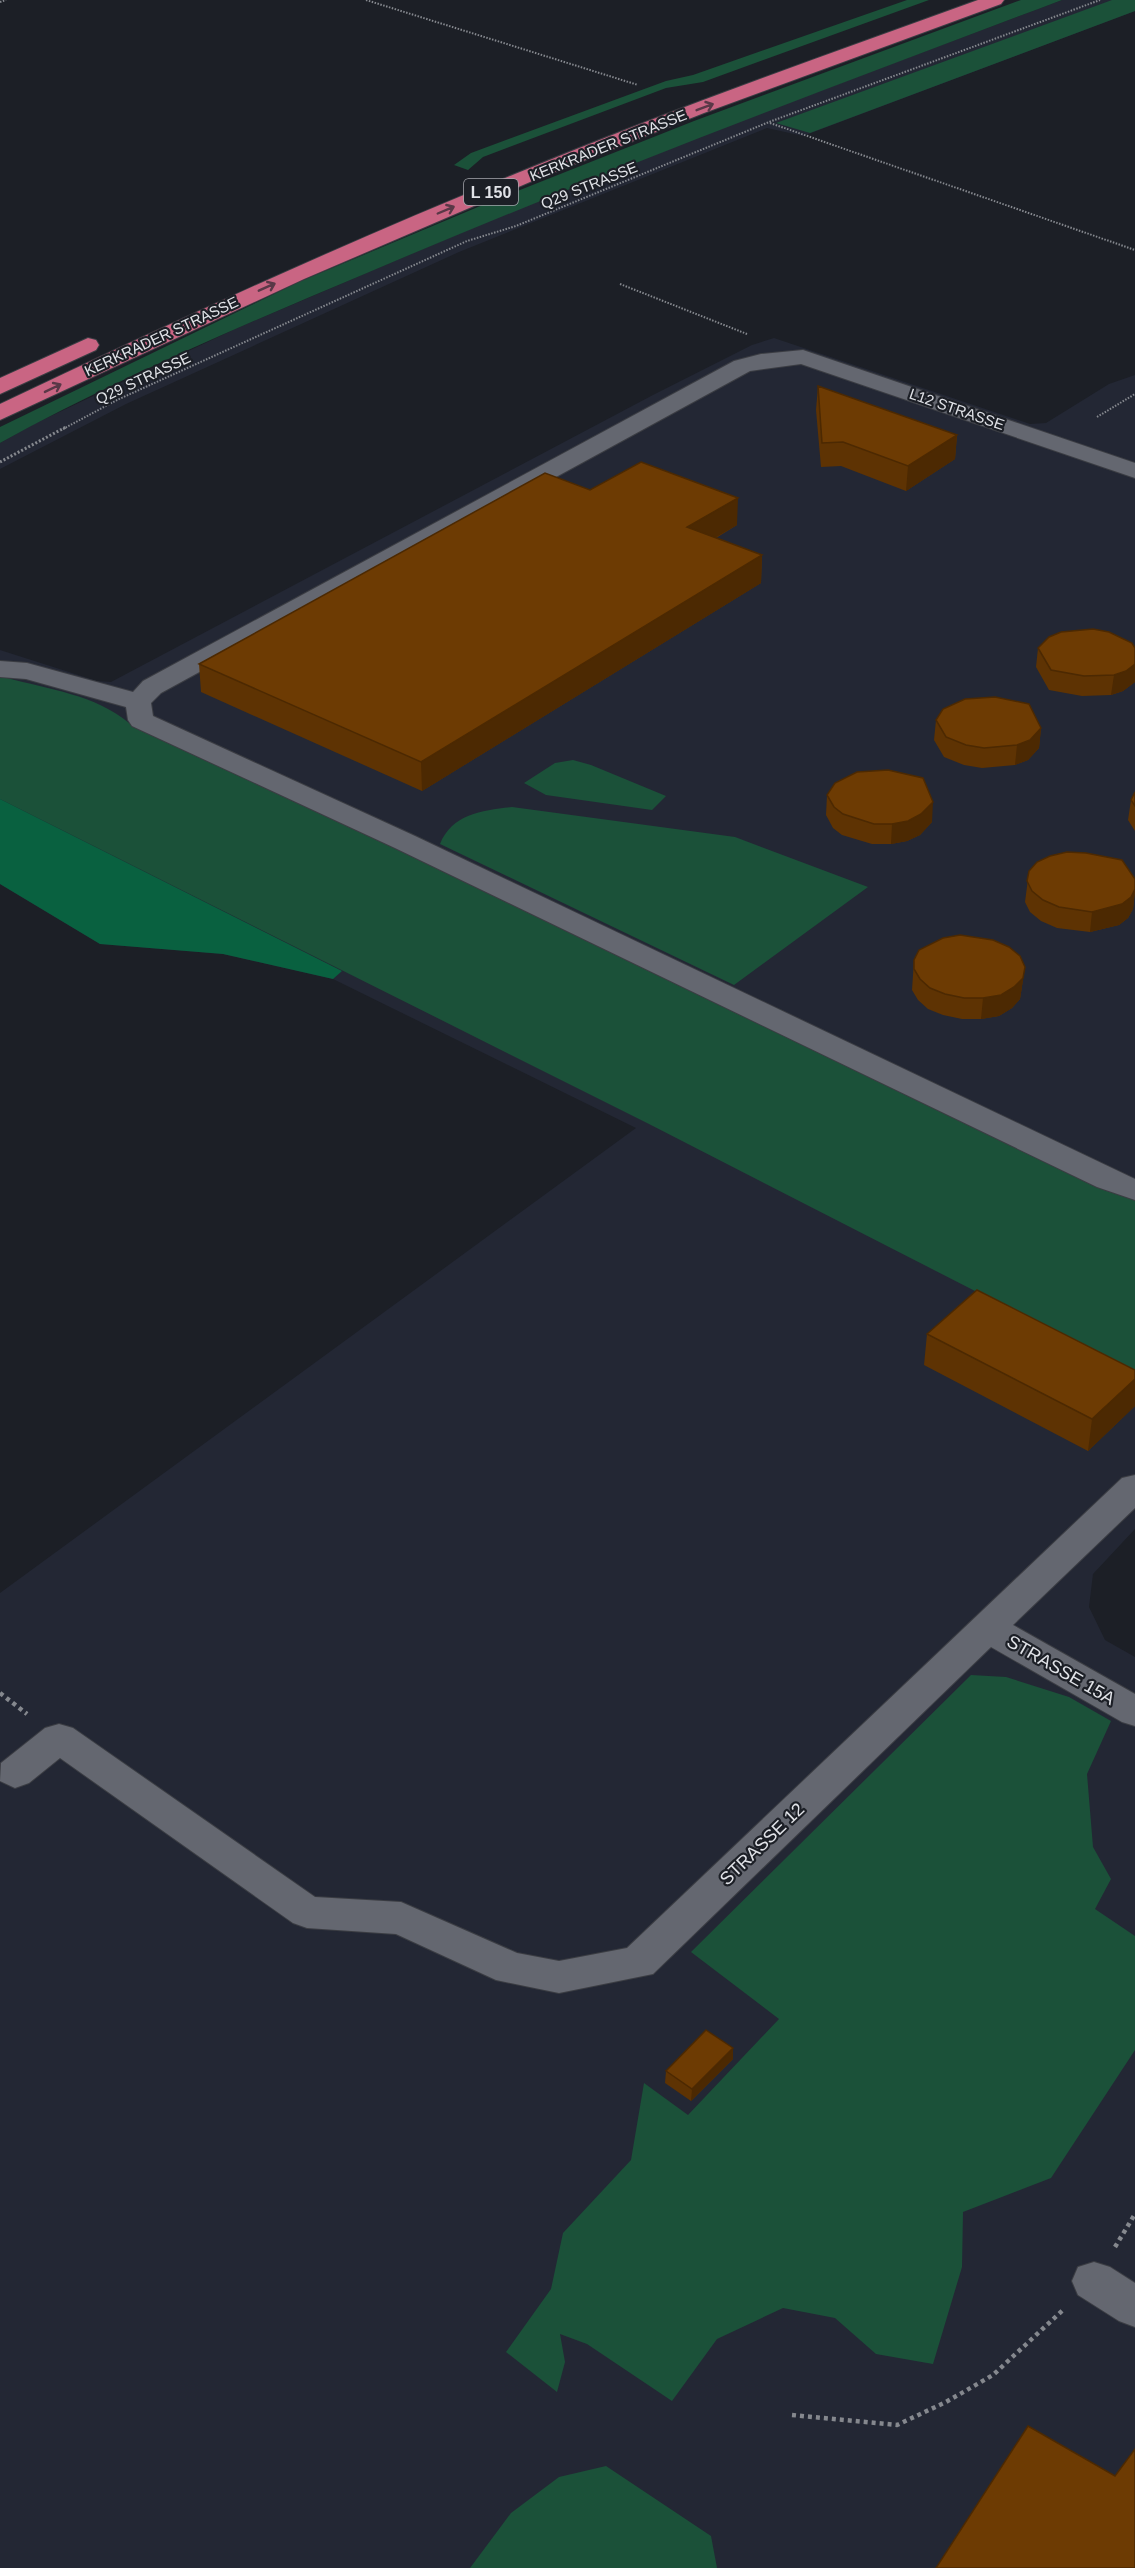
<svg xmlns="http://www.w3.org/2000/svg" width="1135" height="2568" font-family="Arial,sans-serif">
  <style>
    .built { fill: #232734 }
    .green { fill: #1b5139 }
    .forest { fill: #096140 }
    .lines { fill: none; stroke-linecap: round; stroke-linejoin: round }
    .minor-casing { stroke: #3b3d43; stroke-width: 2 }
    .highway-casing { stroke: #3b3d43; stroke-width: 2 }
    .path-far2 { stroke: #85888e; stroke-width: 2; stroke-dasharray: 1.5 1.5; stroke-linecap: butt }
    .path-far1 { stroke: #85888e; stroke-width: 3; stroke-dasharray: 2 2; stroke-linecap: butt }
    .path { stroke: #85888e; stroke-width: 4.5; stroke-dasharray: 4 4; stroke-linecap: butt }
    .minor { fill: #646770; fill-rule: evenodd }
    .highway { fill: #c96583; fill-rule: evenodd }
    .wall { fill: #5e3303 }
    .shaded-wall { fill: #4c2902 }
    .building { fill: #6d3b03; stroke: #4c2902; stroke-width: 1.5 }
    .oneway { stroke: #593847 }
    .labels { text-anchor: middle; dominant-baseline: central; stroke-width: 4.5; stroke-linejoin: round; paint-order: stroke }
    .far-street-label { font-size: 15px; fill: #e1e3e8; stroke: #1c1f26 }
    .shield { fill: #1c1f26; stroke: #a6a8ae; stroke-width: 1.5 }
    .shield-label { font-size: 16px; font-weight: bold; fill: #e1e3e8 }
    .street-label { font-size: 18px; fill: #e1e3e8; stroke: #1c1f26 }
  </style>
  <rect width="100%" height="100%" fill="#1c1f26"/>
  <!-- built -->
  <path class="built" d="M1062,0h73v11l-332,125 -36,-8 -308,124 -333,152 -126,65v-26l34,-19 201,-95 256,-109 256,-102z
    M774,338l256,86 16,-1 63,-39 26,-9v1154l-42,45 -4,33 16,33 30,17v911h-1135v-975l636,-465 -303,-149 -110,-25 -123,-10 -100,-60v-234l97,31 14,1 542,-287 99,-50z"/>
  <!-- green -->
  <path class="green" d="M907,0h22l-226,82 -37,6 -183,69 -15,13 -14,-5 17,-12 195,-72 27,-6z
    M1021,0h41c-233,88 -466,175 -695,273 -124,52 -249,105 -367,170v-16l299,-145 186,-78 209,-83z
    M1112,0h23v11l-325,122 -34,-10z
    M0,678h7c41,11 89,17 122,45l272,126 734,350v174l-486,-249 -649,-325z
    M573,760l18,5 75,31 -14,14 -106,-15 -22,-12 31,-20z
    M512,807l223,30 133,50 -134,98 -294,-141c12,-30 43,-34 72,-37z
    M971,1675l35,2 63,20 42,24 -24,53 6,73 18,32 -16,30 40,27v114l-84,128 -88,34 -1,55 -29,97 -57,-10 -41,-36 -52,-10 -66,31 -45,62 -85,-57 -27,-10 5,28 -8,30 -51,-40 45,-63 12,-56 68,-73 13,-77 44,32 91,-96 -88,-67z
    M606,2466l105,70 6,32h-247l41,-55 48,-36z"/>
  <!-- forest -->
  <path class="forest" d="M0,799l342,172 -9,8 -110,-25 -123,-10 -100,-60z"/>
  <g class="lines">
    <defs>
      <path id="minor" d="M803,350l332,113v15l-334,-114 -51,7 -589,322 -10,10 2,13 262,120 720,343v21l-38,-13 -702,-339 -263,-122 -4,-6 -2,-13 -100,-28 -26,-2v-16l27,2 106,29 10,-11 591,-320 27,-7z
        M1135,1475v33l-122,117 122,69v32l-13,-4 -131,-75 -338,327 -94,19 -63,-13 -100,-46 -89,-6 -14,-5 -233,-165 -31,25 -14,5 -15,-7 1,-18 44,-35 14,-4 14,4 242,169 86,5 116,51 42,8 68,-13 495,-470z
        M1094,2262l16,5 25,16v44l-16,-6 -41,-26 -6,-14 6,-14z"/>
      <path id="highway" d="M978,0h26l-3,4 -297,109 -174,69 -226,97 -304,141v-16c170,-81 340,-159 515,-230 152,-63 308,-118 463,-174z
        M88,338l8,2 3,5 -3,5 -96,44v-16z"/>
    </defs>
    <!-- minor casing -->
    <use href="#minor" class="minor-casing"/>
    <!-- highway casing -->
    <use href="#highway" class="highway-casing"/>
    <!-- path-far2 -->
    <path class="path-far2" d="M366,0l272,85
      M0,2l6,-2
      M770,123l365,127
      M620,284l127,50
      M1097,417l38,-23
      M63,429l54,-29 350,-159 49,-15 253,-104 331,-122"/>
    <!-- path-far1 -->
    <path class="path-far1" d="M0,462l66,-35"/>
    <!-- path -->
    <path class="path" d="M0,1693l27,21
      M1115,2247l20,-33
      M792,2415l105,10 49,-23 47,-27 70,-65"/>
    <!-- minor -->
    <use href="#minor" class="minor"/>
    <!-- highway -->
    <use href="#highway" class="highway"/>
  </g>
  <!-- wall -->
  <path class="wall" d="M818,386l139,49 -2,24 -49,32 -65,-25 -20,1 -5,-57z
    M590,490l147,35 -21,13 46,17 -1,28 -339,208 -221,-99 -2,-28z
    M1038,648h97v34l-12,9 -12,4 -29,1 -33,-6 -13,-23z
    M936,720l105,8 -2,20 -11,12 -13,5 -33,3 -18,-3 -20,-8 -10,-17z
    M1135,792v39l-7,-11 3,-20z
    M827,795l105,27 -12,13 -13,6 -16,3h-19l-30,-9 -9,-7 -7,-13z
    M1029,871l106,8v12l-2,18 -5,9 -9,7 -29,7 -33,-4 -16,-7 -11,-9 -5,-10z
    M914,960l111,7 -5,32 -8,9 -13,8 -18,3h-19l-19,-4 -15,-6 -10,-9 -6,-10z
    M927,1334l208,36v36l-47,45 -164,-86z
    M733,2059l-42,42 -26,-18 1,-12z"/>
  <!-- shaded-wall -->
  <path class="shaded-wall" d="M957,435l-2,24 -49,32 2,-25z
    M738,498l-1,27 -50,29v-27z
    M762,555l-1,28 -339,208 -1,-29z
    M1135,664v18l-12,9 -12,4 3,-20z
    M1041,728l-2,20 -11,12 -13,5 2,-20z
    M933,802l-1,20 -12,13 -13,6 -16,3 1,-20z
    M1135,889l-2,20 -5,9 -9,7 -29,7 2,-20z
    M1025,967l-5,32 -8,9 -13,8 -18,3 2,-21z
    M1135,1379v27l-47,45 4,-32z
    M733,2048v11l-42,42 1,-12z"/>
  <!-- building -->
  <path class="building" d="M818,386l139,49 -49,31 -65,-24 -21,1z
    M641,462l97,36 -51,29 75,28 -341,207 -222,-98 346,-191 45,17z
    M1093,629l16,3 23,11 3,5v16l-9,7 -12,4 -30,1 -33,-6 -13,-22 11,-11 12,-5z
    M995,697l34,7 12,24 -11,12 -13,5 -33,3 -18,-3 -20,-8 -10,-17 7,-11 22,-10z
    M888,770l35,8 10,24 -12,12 -13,7 -16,3h-18l-31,-10 -9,-7 -7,-12 8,-12 22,-11z
    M1135,792v14l-4,-6z
    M1067,852l19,1 36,7 13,19v10l-4,8 -9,7 -30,8 -33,-5 -16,-7 -11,-9 -5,-10 2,-10 8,-9 13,-6z
    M960,935l33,5 16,7 11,9 5,11 -2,11 -9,9 -13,8 -18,3h-19l-19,-4 -15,-6 -10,-9 -6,-10v-9l5,-10 24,-12z
    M977,1290l158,80v9l-43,40 -165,-85z
    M706,2030l27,18 -41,41 -26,-18z
    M1028,2426l87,50 20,-27v119h-199z"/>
  <!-- one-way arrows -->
  <defs><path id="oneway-shaft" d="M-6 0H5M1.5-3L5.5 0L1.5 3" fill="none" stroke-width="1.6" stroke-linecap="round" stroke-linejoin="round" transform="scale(1.5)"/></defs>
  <g class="oneway">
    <use href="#oneway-shaft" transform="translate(705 107) rotate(-21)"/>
    <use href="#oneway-shaft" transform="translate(446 210) rotate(-23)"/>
    <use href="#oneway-shaft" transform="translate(267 287) rotate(-24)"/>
    <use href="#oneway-shaft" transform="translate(53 388) rotate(-26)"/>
  </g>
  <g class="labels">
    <!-- far-street labels -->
    <g class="far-street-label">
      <text transform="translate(608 145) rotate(-22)">KERKRADER STRASSE</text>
      <text transform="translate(589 185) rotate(-22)">Q29 STRASSE</text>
      <text transform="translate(161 336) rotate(-25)">KERKRADER STRASSE</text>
      <text transform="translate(143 378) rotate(-25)">Q29 STRASSE</text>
      <text transform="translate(957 409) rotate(19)">L12 STRASSE</text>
    </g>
    <!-- shield labels -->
    <rect class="shield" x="464" y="179" width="54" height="26" rx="4.5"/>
    <g class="shield-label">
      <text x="491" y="192">L 150</text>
    </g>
    <!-- street labels -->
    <g class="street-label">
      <text transform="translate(1061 1670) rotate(30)">STRASSE 15A</text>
      <text transform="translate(762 1844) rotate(-44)">STRASSE 12</text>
    </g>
  </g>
</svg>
